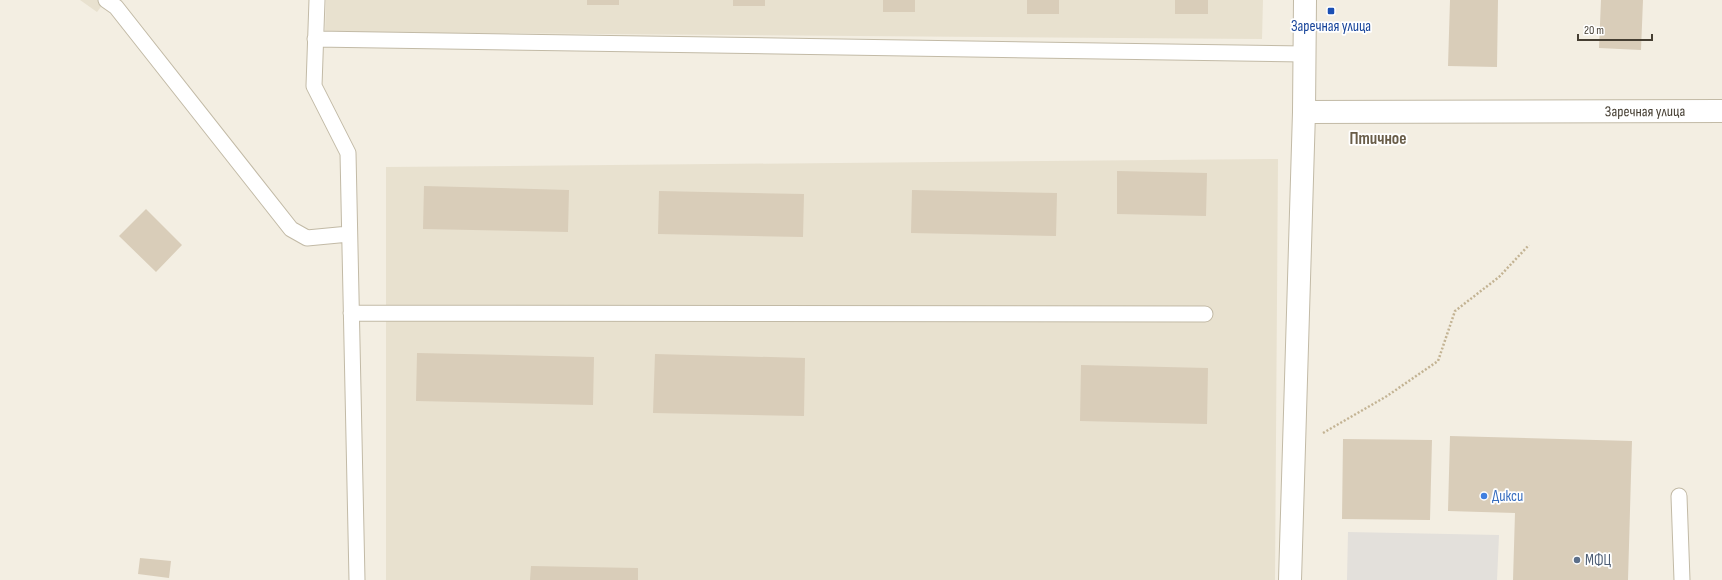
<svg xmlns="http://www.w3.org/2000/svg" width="1722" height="580" font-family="'Sofia Sans Condensed',sans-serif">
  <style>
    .residential { fill: #e8e1cf }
    .parking { fill: #e3e0db }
    .building { fill: #d9cdb9 }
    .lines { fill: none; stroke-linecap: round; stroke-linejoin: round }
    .service-casing { stroke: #c2baa6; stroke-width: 17 }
    .minor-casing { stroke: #c2baa6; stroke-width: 24 }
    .tertiary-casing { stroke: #c2baa6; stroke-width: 24 }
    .path { stroke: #c3b393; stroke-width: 2.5; stroke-dasharray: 2 2; stroke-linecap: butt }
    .service { stroke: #fff; stroke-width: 15 }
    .minor { stroke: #fff; stroke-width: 22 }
    .tertiary { stroke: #fff; stroke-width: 22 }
    .transit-dot { fill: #1a4fb4; stroke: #fff; stroke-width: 1.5 }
    .shop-dot { fill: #3f7fe0; stroke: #fff; stroke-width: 1.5 }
    .service-dot { fill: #5c6f8a; stroke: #fff; stroke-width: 1.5 }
    .labels { text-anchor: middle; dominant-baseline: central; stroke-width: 3.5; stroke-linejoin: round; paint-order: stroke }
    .transit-label { font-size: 15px; fill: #164399; stroke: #fff }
    .street-label { font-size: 15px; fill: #453e32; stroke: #fff }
    .shop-label { font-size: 15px; fill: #366cbe; stroke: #fff; text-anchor: start }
    .service-label { font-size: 15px; fill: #4e5e75; stroke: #fff; text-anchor: start }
    .quarter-label { font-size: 17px; font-weight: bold; fill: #695d48; stroke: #fff }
  </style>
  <rect width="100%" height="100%" fill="#f3eee2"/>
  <!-- residential -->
  <path class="residential" d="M80,0h26l-9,12z
    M326,0h937l-1,39 -937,-7z
    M1278,159l-3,421h-889v-413z"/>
  <!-- parking -->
  <path class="parking" d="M1348,532l151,3 -2,45h-150z"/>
  <!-- building -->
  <path class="building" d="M587,0h32v5h-32z
    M733,0h32v6h-32z
    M883,0h32v12h-32z
    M1027,0h32v14h-32z
    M1175,0h33v14h-33z
    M1450,0h48l-1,67 -49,-1z
    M1601,0h42l-2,50 -42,-2z
    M1117,171l90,2 -1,43 -89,-2z
    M424,186l145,4 -1,42 -145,-3z
    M912,190l145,3 -1,43 -145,-3z
    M659,191l145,3 -1,43 -145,-3z
    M146,209l36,36 -26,27 -37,-36z
    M417,353l177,4 -1,48 -177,-4z
    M655,354l150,4 -1,58 -151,-3z
    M1081,365l127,3 -1,56 -127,-3z
    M1450,436l182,5 -4,139h-115l2,-67 -67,-2z
    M1343,439l89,1 -2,80 -88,-1z
    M140,558l31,3 -2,17 -31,-4z
    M531,566l107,2v12h-108z"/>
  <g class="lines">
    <defs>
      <path id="service" d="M106,0l10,7 175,222 16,9 42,-4
        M317,0l-3,86 34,67 9,427
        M315,39l989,15
        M351,313l854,1
        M1679,496l3,84"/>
      <g id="minor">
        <path id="s1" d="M1304,112l418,-1"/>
      </g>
      <path id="tertiary" d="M1290,580l14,-468 1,-112"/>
    </defs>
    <!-- service casing -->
    <use href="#service" class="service-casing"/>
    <!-- minor casing -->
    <use href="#minor" class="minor-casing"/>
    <!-- tertiary casing -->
    <use href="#tertiary" class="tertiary-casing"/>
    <!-- path -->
    <path class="path" d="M1323,433l64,-37 51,-35 17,-50 44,-34 30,-32"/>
    <!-- service -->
    <use href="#service" class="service"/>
    <!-- minor -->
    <use href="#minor" class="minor"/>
    <!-- tertiary -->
    <use href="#tertiary" class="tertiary"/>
  </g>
  <!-- markers -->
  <rect class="transit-dot" x="1327" y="7" width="8" height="8" rx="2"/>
  <circle class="shop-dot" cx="1484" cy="496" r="4"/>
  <circle class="service-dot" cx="1577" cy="560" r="4"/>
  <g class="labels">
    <!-- transit labels -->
    <g class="transit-label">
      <text x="1331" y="26">Заречная улица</text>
    </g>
    <!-- street labels -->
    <g class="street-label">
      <text stroke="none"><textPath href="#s1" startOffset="341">Заречная улица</textPath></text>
    </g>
    <!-- shop labels -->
    <g class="shop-label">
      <text x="1492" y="496">Дикси</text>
    </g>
    <!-- service labels -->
    <g class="service-label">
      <text x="1585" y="560">МФЦ</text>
    </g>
    <!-- quarter labels -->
    <g class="quarter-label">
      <text x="1378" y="139">Птичное</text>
    </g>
  </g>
  <!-- scale -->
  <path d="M1578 34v6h74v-6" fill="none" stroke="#453e32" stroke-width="2"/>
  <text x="1584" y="34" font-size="12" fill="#453e32" stroke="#ffffff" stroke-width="3" paint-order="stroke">20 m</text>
</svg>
